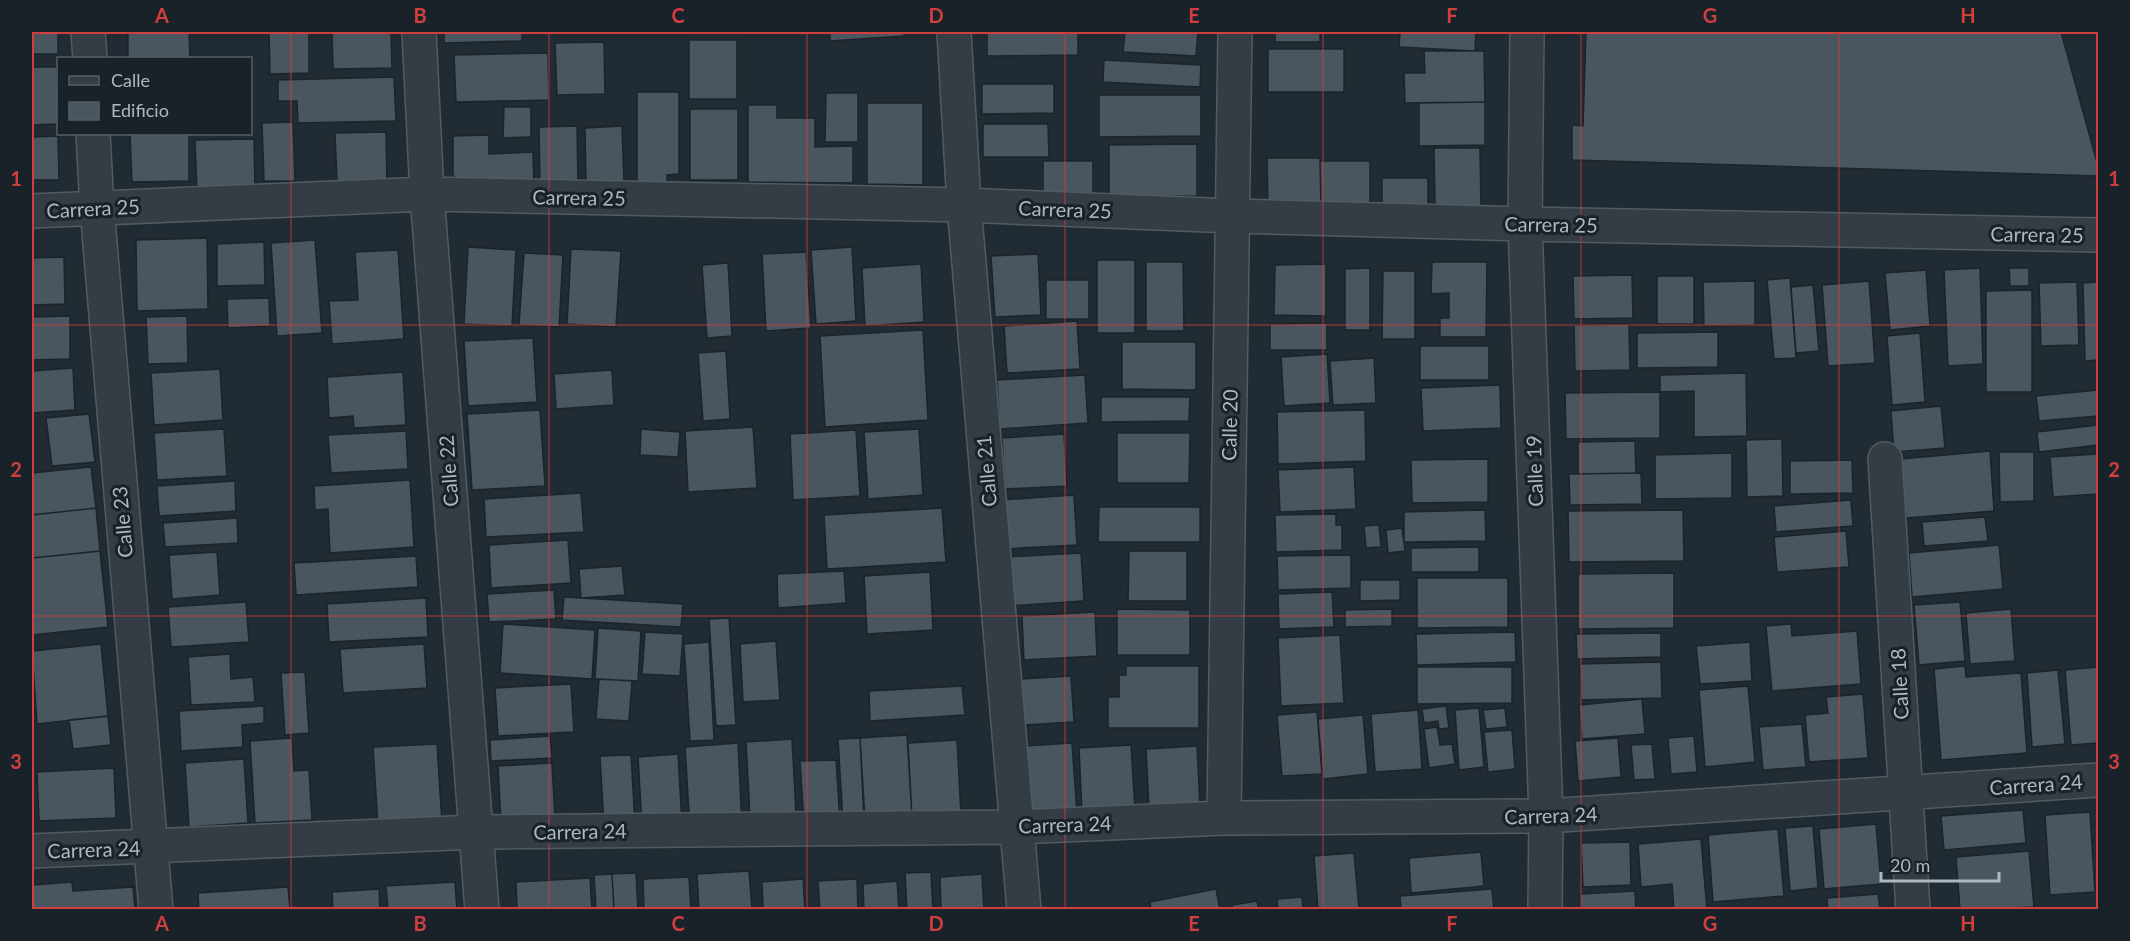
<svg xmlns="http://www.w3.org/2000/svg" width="2130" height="941" font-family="Lato,sans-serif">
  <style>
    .building { fill: #49565f; stroke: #1b242b; stroke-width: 1.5 }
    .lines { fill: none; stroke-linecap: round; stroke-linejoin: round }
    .minor-casing { stroke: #515b62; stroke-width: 36 }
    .minor { stroke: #343d44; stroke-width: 33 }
    .grid { fill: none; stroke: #d03e3f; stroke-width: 1.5; stroke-opacity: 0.55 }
    .labels { text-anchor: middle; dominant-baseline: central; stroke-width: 6; stroke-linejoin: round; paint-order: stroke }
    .street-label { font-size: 20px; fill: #aeb8c1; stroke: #192229 }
    .neatline { fill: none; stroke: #d03e3f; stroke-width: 2 }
    .grid-label { font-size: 20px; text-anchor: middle; font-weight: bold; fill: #d03e3f }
  </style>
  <rect width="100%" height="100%" fill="#212b33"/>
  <!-- building -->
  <path class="building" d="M32,32h26v22h-26z
    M128,32h61l1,26h-62z
    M269,32h40v41l-39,1z
    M332,32h59l1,36 -59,1z
    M444,32h78v9l-78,2z
    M830,32h74v4l-74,5z
    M987,32h91v23l-91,1z
    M1125,32h73l-2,24 -73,-4z
    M1275,32h45v10h-45z
    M1400,32h76l-1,19 -76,-4z
    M1586,32h475l37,134v10l-526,-16v-35l11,1z
    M689,40h48v59h-48z
    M604,42l1,52 -48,1 -2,-52z
    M1268,49h76v43h-76z
    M1424,51h60l1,51 -80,1 -1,-30h21z
    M548,53l1,47 -93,2 -2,-47z
    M1104,60l97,5 -1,22 -97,-5z
    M32,67h25l1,57 -26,1z
    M394,77l2,44 -98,2 -1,-22h-19v-21z
    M982,84h72v29l-72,1z
    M637,92h42v82l-12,1v13l-30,-1z
    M826,93h32v49h-33z
    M1099,95h102v41l-102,1z
    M1485,102v43l-66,1v-43z
    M867,103h56v82l-56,-1z
    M748,105h29v13h38v29l38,-1v37l-105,-1z
    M504,107h27v30l-28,1z
    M690,109h48v71h-48z
    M293,122l2,59h-31l-2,-58z
    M983,124h65l1,33h-66z
    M577,126l1,58 -38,1 -1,-58z
    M622,126l2,56 -38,1 -1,-55z
    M386,132l1,51 -50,1 -2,-51z
    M130,134h59v47l-57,1z
    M489,135v19l44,-2 1,36 -68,1 -13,-14v-39z
    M58,136l1,44h-27v-43z
    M254,139l1,52 -58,2 -2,-53z
    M1197,144v52l-88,1v-52z
    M1434,148h46l1,59 -46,1z
    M1267,158h53l1,47h-53z
    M1043,161h50v36l-50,1z
    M1320,161h50v44h-49z
    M1382,178h46v31l-46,1z
    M207,238l1,71 -71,2 -1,-71z
    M315,240l7,93 -45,3 -6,-93z
    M264,242l1,43 -48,1v-42z
    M468,247l48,3 -4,76 -48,-2z
    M852,247l4,74 -40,3 -5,-74z
    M571,249l50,2 -5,76 -49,-3z
    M398,250l6,89 -72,5 -3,-43 29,-1 -3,-48z
    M806,252l5,76 -45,3 -4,-77z
    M524,253l39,2 -4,72 -40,-2z
    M1038,254l3,61 -46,2 -4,-61z
    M64,257l1,47 -33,1v-47z
    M1097,260h38v73h-38z
    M1146,262h37l1,69h-38z
    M1432,262h55l-1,75h-46v-19h9v-25l-18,1z
    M728,263l4,73 -25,2 -5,-73z
    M921,264l3,58 -59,4 -3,-58z
    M1326,264v52l-52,-1 1,-50z
    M1370,268v62h-25v-61z
    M1980,268l3,96 -35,2 -4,-96z
    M2009,268h20v18h-19z
    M1926,270l4,56 -40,4 -5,-57z
    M1383,271h32v68h-33z
    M1632,275l1,43 -59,1 -1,-43z
    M1657,276h37v48h-37z
    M1790,278l6,80 -22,1 -7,-79z
    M1046,280h43v39h-43z
    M1755,281v44l-51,1 -1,-44z
    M1869,281l6,82 -47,3 -6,-81z
    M2077,282l2,63 -38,1 -2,-63z
    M2098,282v78l-13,1 -2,-78z
    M1813,285l6,66 -23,2 -5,-66z
    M2032,290v102h-46v-101z
    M269,298l1,28 -42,2 -1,-29z
    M70,316v43l-38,1v-43z
    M187,316l1,47 -40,1 -2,-47z
    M1077,321l3,48 -73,4 -3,-47z
    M1327,323v27h-57v-26z
    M1629,324l1,46 -55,1 -1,-46z
    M923,330l5,90 -103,7 -5,-91z
    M1718,332v35l-81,1v-35z
    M1920,333l5,69 -33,3 -5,-69z
    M533,338l4,64 -69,4 -4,-65z
    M1122,342h74v48l-74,-1z
    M1420,346h69v34h-69z
    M726,351l4,68 -27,2 -5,-68z
    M1327,354l3,49 -46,3 -3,-49z
    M1374,358l2,45 -43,2 -3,-44z
    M73,368l2,42 -43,3v-42z
    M220,369l3,51 -69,5 -3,-52z
    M612,370l2,35 -58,4 -2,-35z
    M403,372l3,53 -52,3 -1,-12 -24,2 -2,-41z
    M1746,373l1,63 -53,1v-46l-34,1v-17z
    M1085,375l3,48 -88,6 -3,-49z
    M1500,385l1,43 -78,3 -2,-43z
    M2098,390v26l-59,5 -3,-25z
    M1660,392v46l-94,1 -1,-46z
    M1101,397h89l-1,24 -88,1z
    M1941,406l4,42 -51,4 -3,-41z
    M540,410l5,76 -73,4 -5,-76z
    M1365,410l1,51 -88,3 -1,-52z
    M89,414l6,48 -43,4 -6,-48z
    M2098,425v20l-59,7 -2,-20z
    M753,427l4,61 -69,4 -3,-61z
    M224,429l3,47 -70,4 -3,-47z
    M641,429l39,3 -2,25 -38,-2z
    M919,429l4,66 -55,4 -4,-67z
    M856,430l4,66 -67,4 -3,-66z
    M406,431l2,38 -77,4 -3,-38z
    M1117,433h73l-1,50h-72z
    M1064,434l3,52 -62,3 -3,-51z
    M1782,439l1,57 -36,1 -1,-57z
    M1635,441l1,32 -58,1v-32z
    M1990,451l4,60 -88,7 -5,-59z
    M1999,452h35v49l-34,1z
    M1732,453v45l-77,1v-44z
    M2098,454v40l-45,3 -3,-40z
    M1488,459v43l-76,1 -1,-43z
    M1852,460l1,33 -63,1v-33z
    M91,467l5,41 -64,7v-42z
    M1354,467l2,42 -76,3 -2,-42z
    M1641,473l1,31 -72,1 -1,-31z
    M410,480l4,67 -84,6 -2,-44 -13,1 -1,-24z
    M235,481l1,30 -77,5 -2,-30z
    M581,493l3,39 -98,5 -2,-38z
    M1074,495l3,50 -74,4 -3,-49z
    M1851,500l2,26 -77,6 -2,-26z
    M1099,507h101v35h-102z
    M96,508l4,43 -68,7v-43z
    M942,508l4,54 -119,7 -3,-54z
    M1485,510l1,31 -82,1v-30z
    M1683,510l1,51 -115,1 -1,-51z
    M1336,514v11h6v25l-66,2 -1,-37z
    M1985,517l3,24 -64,5 -2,-24z
    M237,518l1,25 -73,4 -2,-24z
    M1379,525l2,22 -15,1 -2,-22z
    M1402,528l3,23 -17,2 -2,-23z
    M1846,531l3,36 -72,5 -3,-35z
    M568,540l3,43 -80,5 -2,-43z
    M1999,545l4,44 -91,8 -3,-44z
    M1479,547v25h-68v-24z
    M100,551l8,76 -76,8v-77z
    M1129,551h58v50h-59z
    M217,552l3,43 -48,4 -3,-44z
    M1081,553l3,48 -76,5 -2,-49z
    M1351,555v33l-73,2 -1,-34z
    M416,556l2,31 -122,8 -2,-32z
    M622,566l3,29 -44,3 -2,-29z
    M844,571l2,32 -68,5 -1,-34z
    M930,572l3,58 -66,4 -3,-58z
    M1674,573v55l-96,1v-55z
    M1417,578h91v49l-91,1z
    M1360,580h40v20l-40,1z
    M554,590l2,29 -67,3 -2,-28z
    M1332,592l2,35 -55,2 -1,-35z
    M564,597l119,7 -2,23 -119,-7z
    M426,598l2,39 -99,5 -2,-38z
    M246,602l3,40 -78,5 -3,-40z
    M1960,602l5,59 -46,4 -5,-60z
    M1117,609l73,1v45h-73z
    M1392,609v17l-47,1v-17z
    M2011,609l4,52 -45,3 -4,-51z
    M1095,612l2,44 -73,4 -2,-44z
    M729,618l7,107 -20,1 -7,-107z
    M503,624l92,6 -3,49 -92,-6z
    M1791,624l1,12 65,-5 4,53 -89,7 -6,-65z
    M598,628l43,3 -3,50 -43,-2z
    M645,632l38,2 -3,42 -38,-2z
    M1515,632l1,30 -99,3 -1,-31z
    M1661,633v24l-84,2 -1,-25z
    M1340,635l4,68 -63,3 -3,-68z
    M776,641l4,59 -37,2 -3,-58z
    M709,642l5,98 -24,1 -6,-97z
    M1750,642l2,39 -52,3 -4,-38z
    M101,644l7,72 -71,8 -5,-73z
    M424,644l3,44 -84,5 -3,-44z
    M230,654l1,25 22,-2 2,25 -64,3 -3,-48z
    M1661,662l1,36 -81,2 -1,-36z
    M1126,666h73v62h-91v-31h11v-22h7z
    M1965,666l1,11 55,-4 6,80 -86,7 -7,-91z
    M1417,667h95v36l-95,1z
    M2098,667v76l-27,2 -6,-75z
    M2058,670l7,74 -33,3 -5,-74z
    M305,672l4,61 -24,2 -4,-62z
    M1071,676l3,46 -50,3 -4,-46z
    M599,679l33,2 -3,40 -33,-2z
    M571,684l3,48 -76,4 -3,-48z
    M962,686l3,29 -95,6 -1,-30z
    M1748,686l7,76 -50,5 -6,-77z
    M1863,694l5,64 -59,4 -4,-47 23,-2 -2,-16z
    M1642,699l3,35 -63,5 -3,-34z
    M264,706v17l-22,2 1,22 -62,4 -2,-40z
    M1446,706l3,22 -10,1 -1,-8 -14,2 -2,-14z
    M1479,708l5,59 -25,3 -4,-60z
    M1505,708l2,19 -21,2 -3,-19z
    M1418,710l4,59 -47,3 -4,-58z
    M1317,712l5,62 -40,2 -5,-61z
    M1363,715l5,59 -45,5 -5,-60z
    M108,716l3,29 -38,4 -4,-29z
    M1802,724l4,43 -43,3 -4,-43z
    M1437,727l3,18 12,-1 3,20 -26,4 -5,-39z
    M1512,730l3,39 -27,3 -4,-40z
    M907,735l5,82 -48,3 -4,-82z
    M550,736l2,22 -61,3 -1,-21z
    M1694,736l3,36 -26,2 -3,-36z
    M292,738l2,33 15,-1 3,50 -57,3 -5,-82z
    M860,738l5,82 -22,2 -5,-83z
    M1618,738l3,39 -43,4 -3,-40z
    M792,739l4,74 -46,3 -4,-74z
    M957,740l4,75 -49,2 -4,-74z
    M738,743l4,83 -52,3 -5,-82z
    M1072,743l5,71 -49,3 -4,-71z
    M437,744l5,79 -64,4 -5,-80z
    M1652,744l3,35 -21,1 -3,-35z
    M1131,745l4,65 -53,3 -3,-65z
    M1197,746l3,60 -51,3 -3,-60z
    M678,754l4,69 -40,3 -4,-69z
    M631,755l4,68 -31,2 -4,-69z
    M244,759l4,64 -59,4 -4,-64z
    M836,760l4,61 -36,2 -4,-62z
    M552,763l3,57 -54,3 -3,-57z
    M114,768l2,50 -77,3 -2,-49z
    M2023,810l3,33 -82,7 -3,-34z
    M2090,812l5,80 -45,3 -5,-80z
    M1876,824l5,60 -57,5 -5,-60z
    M1813,826l5,62 -28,3 -5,-63z
    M1778,829l6,67 -71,6 -5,-67z
    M1701,839l6,71h-33l-2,-26 -31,3 -3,-43z
    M1630,842l1,43 -48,2 -2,-44z
    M2029,851l5,56 -74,3 -4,-53z
    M1481,852l3,34 -73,7 -2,-35z
    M1354,853l5,57h-41l-4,-54z
    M749,871l3,39h-53l-2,-36z
    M931,872l2,38h-26l-2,-37z
    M636,873l2,37h-24l-2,-36z
    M612,874l2,36h-18l-2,-35z
    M982,874l2,36h-43l-1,-33z
    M689,877l2,33h-47l-1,-31z
    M590,878l2,32h-75l-1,-28z
    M803,879l2,31h-42l-1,-28z
    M857,879l1,31h-38l-2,-29z
    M897,881l2,29h-35l-1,-26z
    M72,882l1,9 60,-4 2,23h-103v-25z
    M455,882l2,28h-69l-2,-24z
    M288,887l2,23h-91l-1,-17z
    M379,889l1,21h-47l-1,-18z
    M1216,889l4,21h-69l-1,-8z
    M1492,889l2,21h-93l-1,-14z
    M1635,891l1,19h-55l-1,-16z
    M1878,894l2,16h-52l-1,-12z
    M1302,897l1,13h-25l-1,-11z
    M1257,901l2,9h-26l-1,-5z"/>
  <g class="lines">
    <defs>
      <path id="minor" d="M88,32l2,26
        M419,32l8,162 55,716
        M954,32l10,173 60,705
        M1527,32l-2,192 21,592 -1,94
        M93,134l4,74 59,702
        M32,211l395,-17 537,11 268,11 293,8 573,11
        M1885,459l28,451
        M1224,818l11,-786
        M32,851l444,-19 541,-5 207,-9 322,-2 552,-36"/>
    </defs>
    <!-- minor casing -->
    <use href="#minor" class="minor-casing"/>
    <!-- minor -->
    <use href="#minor" class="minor"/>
  </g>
  <!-- grid -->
  <path class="grid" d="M291,32v878M549,32v878M807,32v878M1065,32v878M1323,32v878M1581,32v878M1839,32v878M32,325h2066M32,616h2066"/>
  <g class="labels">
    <!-- street labels -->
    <g class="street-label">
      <text transform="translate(579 197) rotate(1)">Carrera 25</text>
      <text transform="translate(93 208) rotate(-3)">Carrera 25</text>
      <text transform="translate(1065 209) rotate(2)">Carrera 25</text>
      <text transform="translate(1551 224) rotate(1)">Carrera 25</text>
      <text transform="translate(2037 234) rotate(1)">Carrera 25</text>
      <text transform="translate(1229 425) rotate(-89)">Calle 20</text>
      <text transform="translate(448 471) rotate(-94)">Calle 22</text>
      <text transform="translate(986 471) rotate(-95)">Calle 21</text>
      <text transform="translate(1534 471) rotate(-92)">Calle 19</text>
      <text transform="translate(122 522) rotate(-95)">Calle 23</text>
      <text transform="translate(1899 684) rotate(-93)">Calle 18</text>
      <text transform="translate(2036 784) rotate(-4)">Carrera 24</text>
      <text transform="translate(1551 815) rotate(-2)">Carrera 24</text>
      <text transform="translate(1065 824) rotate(-2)">Carrera 24</text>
      <text transform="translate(580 831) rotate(-1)">Carrera 24</text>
      <text transform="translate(94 849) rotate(-2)">Carrera 24</text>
    </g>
  </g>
  <!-- border -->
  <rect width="2130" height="941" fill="none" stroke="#192229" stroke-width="66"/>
  <!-- legend -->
  <rect x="57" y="57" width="195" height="78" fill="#192229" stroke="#555e66" stroke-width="1.5"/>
  <rect x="69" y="76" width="30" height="9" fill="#343d44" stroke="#555e66" stroke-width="1.5"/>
  <text x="111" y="87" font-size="18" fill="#aeb8c1">Calle</text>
  <rect x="69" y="102" width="30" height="18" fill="#49565f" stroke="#555e66" stroke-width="1.5"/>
  <text x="111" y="117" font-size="18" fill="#aeb8c1">Edificio</text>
  <!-- scale -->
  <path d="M1881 872v9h118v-9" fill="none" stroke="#aeb8c1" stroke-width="3"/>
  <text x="1890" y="872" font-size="18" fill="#aeb8c1" stroke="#192229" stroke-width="4.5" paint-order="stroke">20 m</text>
  <rect x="33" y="33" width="2064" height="875" class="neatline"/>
  <g class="grid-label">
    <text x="162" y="23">A</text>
    <text x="420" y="23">B</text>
    <text x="678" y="23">C</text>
    <text x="936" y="23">D</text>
    <text x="1194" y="23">E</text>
    <text x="1452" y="23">F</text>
    <text x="1710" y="23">G</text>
    <text x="1968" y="23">H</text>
    <text x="16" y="186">1</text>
    <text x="2114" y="186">1</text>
    <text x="16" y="477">2</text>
    <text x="2114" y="477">2</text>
    <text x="16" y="769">3</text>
    <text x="2114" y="769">3</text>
    <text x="162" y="931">A</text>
    <text x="420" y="931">B</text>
    <text x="678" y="931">C</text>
    <text x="936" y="931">D</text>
    <text x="1194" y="931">E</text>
    <text x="1452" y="931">F</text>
    <text x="1710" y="931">G</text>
    <text x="1968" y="931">H</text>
  </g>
</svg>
